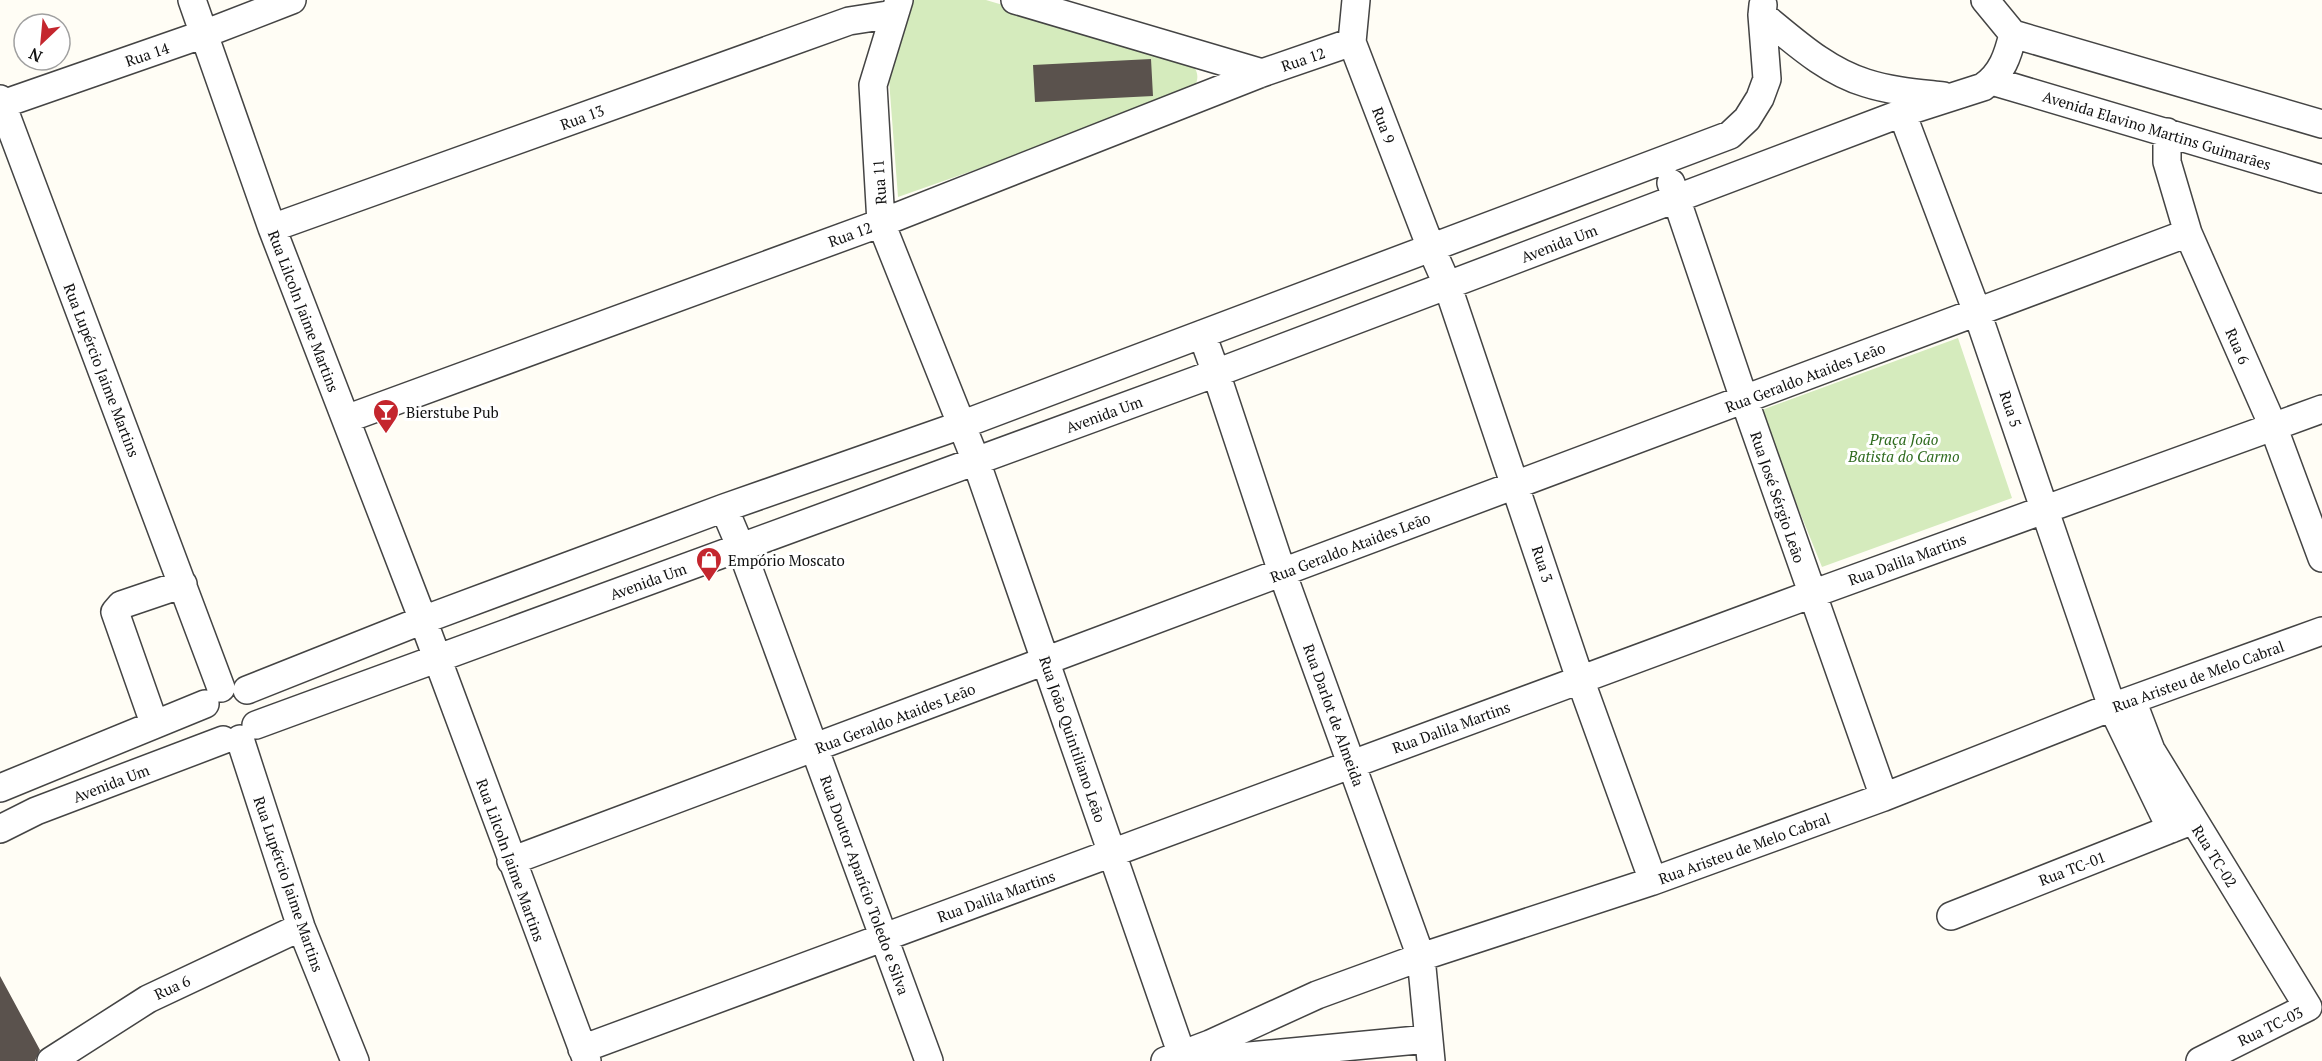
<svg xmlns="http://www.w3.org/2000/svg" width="2322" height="1061" font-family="'PT Serif',serif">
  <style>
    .green { fill: #d5ebbd }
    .building { fill: #5a524d }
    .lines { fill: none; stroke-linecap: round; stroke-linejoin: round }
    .minor-casing { stroke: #444; stroke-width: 30 }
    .minor { stroke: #fff; stroke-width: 27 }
    .labels { text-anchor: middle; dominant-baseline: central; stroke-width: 6; stroke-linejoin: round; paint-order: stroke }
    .street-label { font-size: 15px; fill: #111; stroke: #fff }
    .poi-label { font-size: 15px; fill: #111; stroke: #fff; text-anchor: start }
    .park-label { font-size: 15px; font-style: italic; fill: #2f6b1f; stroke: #fff }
  </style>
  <rect width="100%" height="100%" fill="#fffdf5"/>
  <!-- green -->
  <path class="green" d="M910,0h76l203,61c14,13 9,25 -4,35l-287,101 -9,-117z
    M1958,338l54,160 -190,69 -63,-156z"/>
  <!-- building -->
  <path class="building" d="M1151,59l2,37 -118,6 -2,-37z
    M0,976l40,74 -5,11h-35z"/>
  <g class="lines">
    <defs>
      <path id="minor" d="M192,0l80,228 151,392 164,441
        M899,0l-26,85 8,138 95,238 208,600
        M1015,0l247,73
        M1356,0l-4,42 79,206 16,36 133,395 73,202
        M1763,5l-1,10c32,26 64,56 104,68 25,8 51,10 77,13
        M2013,34l309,90
        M1992,81l330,98
        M0,99l221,589
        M0,105l204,-71 88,-34
        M1902,113l75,199 135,395 59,122
        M2167,132v30l21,71 85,193 49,132
        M1671,183l73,216 140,398
        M272,228l577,-207 45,-7
        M1202,334l14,39 66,199 139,385 10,104
        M346,419l535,-196 381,-150 90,-31
        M724,508l17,40 188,513
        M247,690l176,-70 301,-112 237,-83 769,-290 17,-16 13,-21 7,-19 -5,-64
        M2132,700l19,50 157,257 -108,54
        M154,723l-39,-111 6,-7 62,-21
        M256,725l960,-352 686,-260 81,-26c19,-13 25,-32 30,-53l-28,-34
        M240,739l61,188 54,134
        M0,788l205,-84
        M0,829l36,-18 187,-71
        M511,861l1677,-628
        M1951,916l235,-93
        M582,1049l1230,-455 510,-185
        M1188,1059l19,1 221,-21
        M51,1061l97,-62 153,-72
        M1165,1061l45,-17 107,-49 104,-38 232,-76 231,-84 228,-90 210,-76"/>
    </defs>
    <!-- minor casing -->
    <use href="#minor" class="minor-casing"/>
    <!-- minor -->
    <use href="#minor" class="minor"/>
  </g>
  <!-- icons -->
  <defs>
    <symbol id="bar-pin" viewBox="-11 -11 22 30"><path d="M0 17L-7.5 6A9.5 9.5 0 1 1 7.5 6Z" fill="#c4262e" stroke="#fff"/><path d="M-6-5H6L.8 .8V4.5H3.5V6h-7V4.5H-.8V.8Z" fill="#fff"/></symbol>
    <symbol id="shop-pin" viewBox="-11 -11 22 30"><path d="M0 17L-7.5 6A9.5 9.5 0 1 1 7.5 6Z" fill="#c4262e" stroke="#fff"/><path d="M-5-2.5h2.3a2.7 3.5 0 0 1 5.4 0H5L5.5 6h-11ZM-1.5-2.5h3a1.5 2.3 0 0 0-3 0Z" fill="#fff"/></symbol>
  </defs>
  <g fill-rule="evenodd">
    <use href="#bar-pin" x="371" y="397" width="30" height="40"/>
    <use href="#shop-pin" x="694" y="545" width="30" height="40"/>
  </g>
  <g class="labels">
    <!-- street labels -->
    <g class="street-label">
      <text transform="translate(147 54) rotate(-19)">Rua 14</text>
      <text transform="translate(1303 59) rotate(-19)">Rua 12</text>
      <text transform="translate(582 117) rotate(-20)">Rua 13</text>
      <text transform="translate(1384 125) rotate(69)">Rua 9</text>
      <text transform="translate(2157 130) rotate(17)">Avenida Elavino Martins Guimarães</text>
      <text transform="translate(879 182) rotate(-94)">Rua 11</text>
      <text transform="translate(850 234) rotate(-20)">Rua 12</text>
      <text transform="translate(1559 243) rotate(-21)">Avenida Um</text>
      <text transform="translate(304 311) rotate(69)">Rua Lilcoln Jaime Martins</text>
      <text transform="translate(2238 346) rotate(66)">Rua 6</text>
      <text transform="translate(102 370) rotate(69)">Rua Lupércio Jaime Martins</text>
      <text transform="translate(1805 377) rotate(-21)">Rua Geraldo Ataides Leão</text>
      <text transform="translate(2011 409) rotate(71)">Rua 5</text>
      <text transform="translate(1104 414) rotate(-20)">Avenida Um</text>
      <text transform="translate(1778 497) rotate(71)">Rua José Sérgio Leão</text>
      <text transform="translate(1350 547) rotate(-21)">Rua Geraldo Ataides Leão</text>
      <text transform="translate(1907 559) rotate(-20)">Rua Dalila Martins</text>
      <text transform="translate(1543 564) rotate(72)">Rua 3</text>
      <text transform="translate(648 581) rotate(-20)">Avenida Um</text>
      <text transform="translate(2198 676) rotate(-20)">Rua Aristeu de Melo Cabral</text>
      <text transform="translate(1334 715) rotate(70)">Rua Darlot de Almeida</text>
      <text transform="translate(895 718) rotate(-21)">Rua Geraldo Ataides Leão</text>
      <text transform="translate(1451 727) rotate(-20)">Rua Dalila Martins</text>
      <text transform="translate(1073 739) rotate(71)">Rua João Quintiliano Leão</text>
      <text transform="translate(111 783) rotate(-21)">Avenida Um</text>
      <text transform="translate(1744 848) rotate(-20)">Rua Aristeu de Melo Cabral</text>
      <text transform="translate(2215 856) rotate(58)">Rua TC-02</text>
      <text transform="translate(511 860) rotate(70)">Rua Lilcoln Jaime Martins</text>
      <text transform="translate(2072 868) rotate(-21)">Rua TC-01</text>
      <text transform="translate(289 884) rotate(71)">Rua Lupércio Jaime Martins</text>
      <text transform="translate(865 885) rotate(70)">Rua Doutor Aparício Toledo e Silva</text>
      <text transform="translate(996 896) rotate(-20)">Rua Dalila Martins</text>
      <text transform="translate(172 987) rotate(-25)">Rua 6</text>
      <text transform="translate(2270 1026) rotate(-26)">Rua TC-03</text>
    </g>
    <!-- poi labels -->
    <g class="poi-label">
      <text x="406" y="412">Bierstube Pub</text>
      <text x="728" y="560">Empório Moscato</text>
    </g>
    <!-- park labels -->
    <g class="park-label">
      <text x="1904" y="439">Praça João<tspan x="1904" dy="17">Batista do Carmo</tspan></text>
    </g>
  </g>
  <!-- north arrow -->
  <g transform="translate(42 42) rotate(206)"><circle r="28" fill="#ffffff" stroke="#a0a0a0" stroke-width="1.5"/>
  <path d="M0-4.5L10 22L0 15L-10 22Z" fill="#c4262e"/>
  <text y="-9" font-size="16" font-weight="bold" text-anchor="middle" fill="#111111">N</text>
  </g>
</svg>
